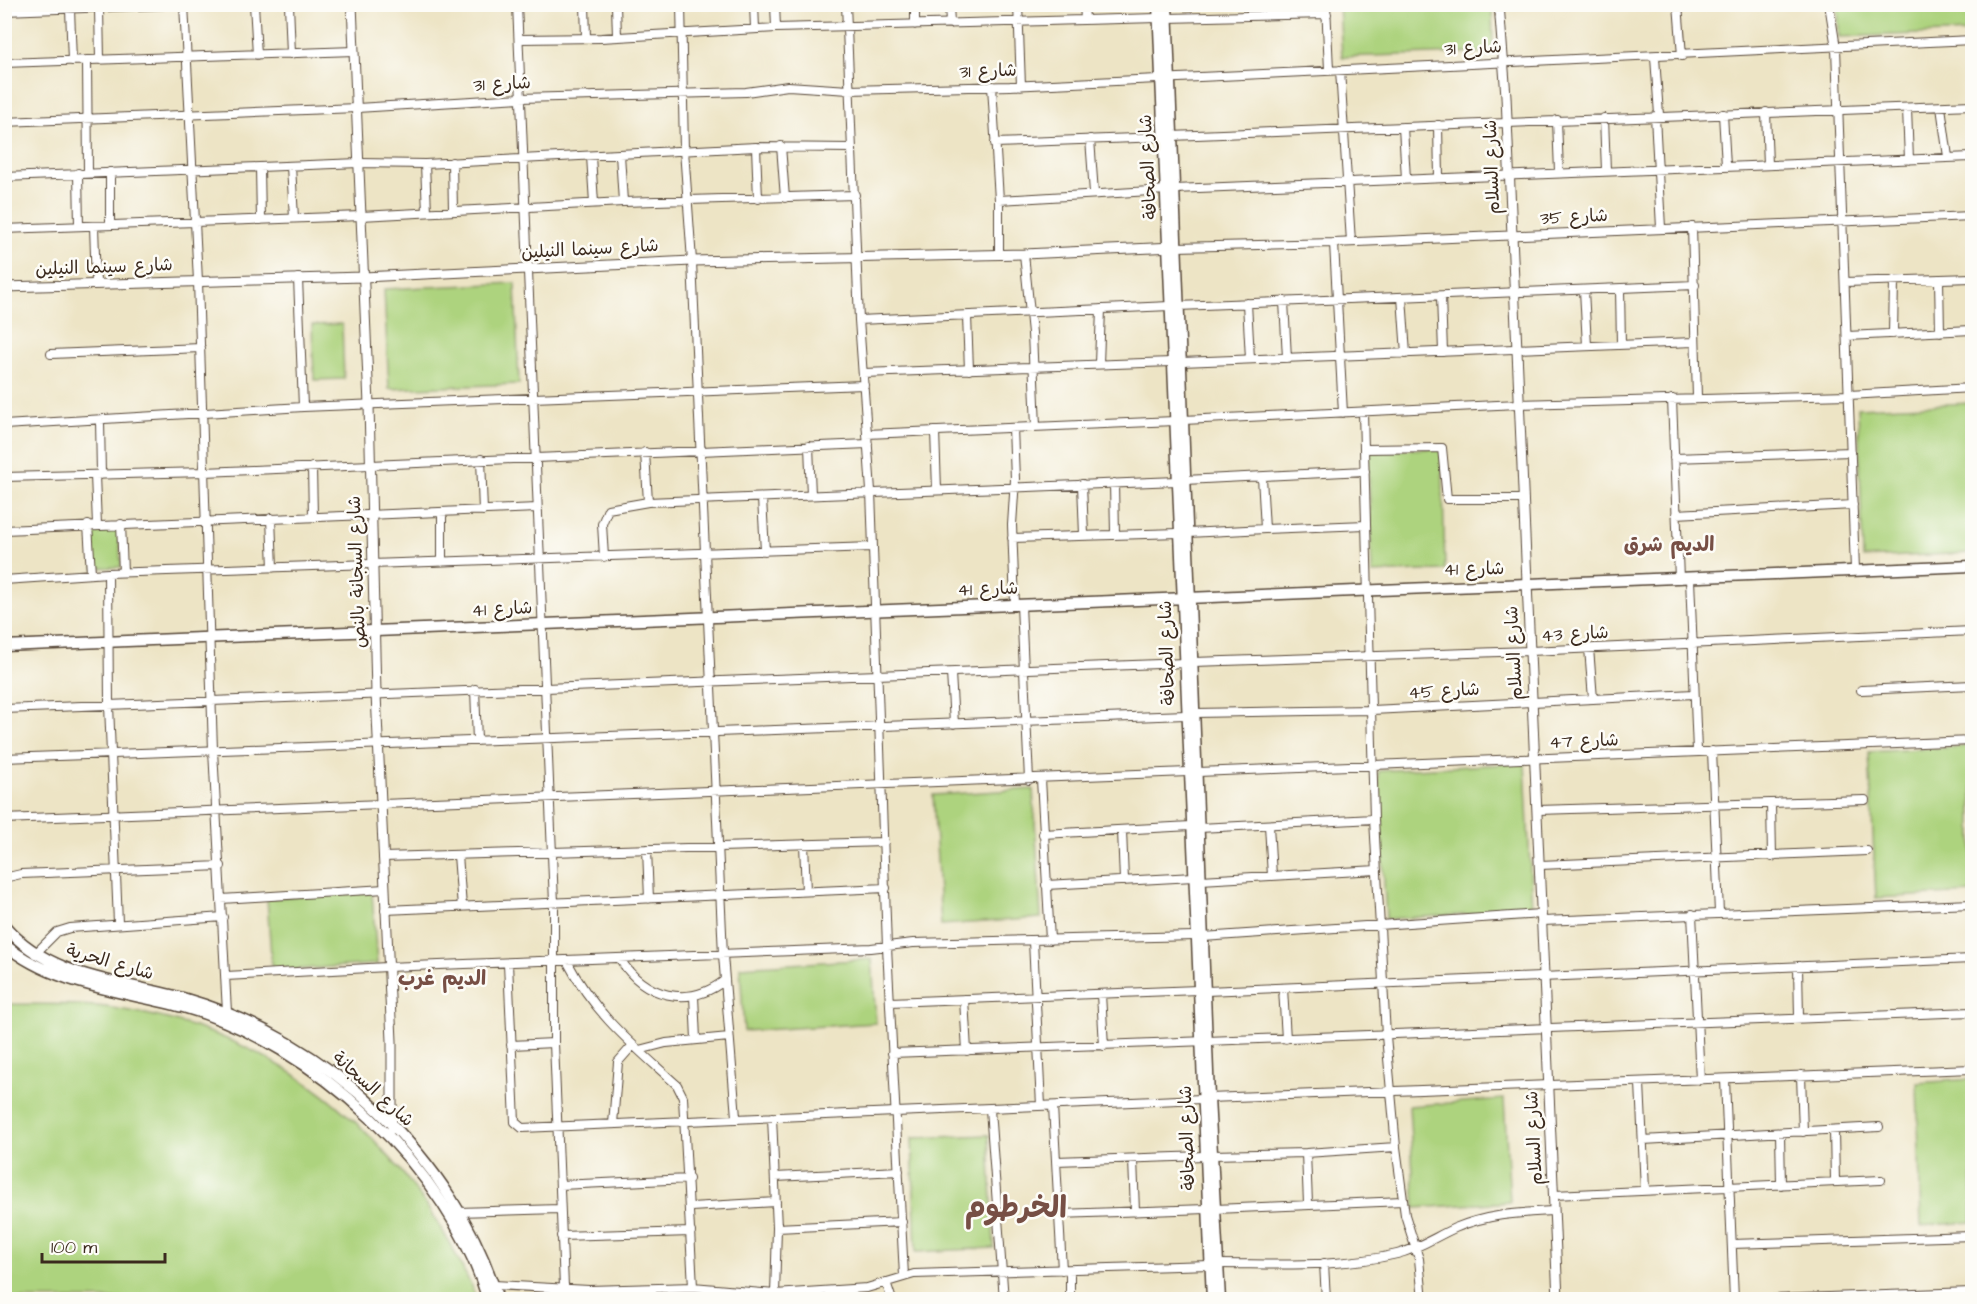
<svg xmlns="http://www.w3.org/2000/svg" width="1977" height="1304" font-family="'Architects Daughter','Playpen Sans Arabic',sans-serif">
  <style>
    .green { fill: #add37e; stroke: #747e4e; stroke-width: 1.5 }
    .lines { fill: none; stroke-linecap: round; stroke-linejoin: round }
    .minor-casing { stroke: #564637; stroke-width: 10 }
    .tertiary-casing { stroke: #564637; stroke-width: 11 }
    .secondary-casing { stroke: #564637; stroke-width: 13 }
    .minor { stroke: #fff; stroke-width: 8 }
    .tertiary { stroke: #fff; stroke-width: 9 }
    .secondary { stroke: #fff; stroke-width: 10 }
    .labels { text-anchor: middle; dominant-baseline: central; stroke-width: 5; stroke-linejoin: round; paint-order: stroke }
    .street-label { font-size: 18px; fill: #3b2a1e; stroke: #fdfcf7 }
    .neighbourhood-label { font-size: 20px; font-weight: bold; fill: #774f45; stroke: #fdfcf7 }
    .town-label { font-size: 30px; font-weight: bold; fill: #774f45; stroke: #fdfcf7 }
  </style>
  <rect width="100%" height="100%" fill="#fdfcf7"/>
  <filter id="ink" filterUnits="userSpaceOnUse"><feTurbulence type="fractalNoise" baseFrequency=".0167" numOctaves="2"/><feDisplacementMap in="SourceGraphic" scale="12" xChannelSelector="R" yChannelSelector="G"/><feConvolveMatrix kernelMatrix="1 2 1 2 8 2 1 2 1" color-interpolation-filters="sRGB"/></filter>
  <filter id="wash" filterUnits="userSpaceOnUse"><feTurbulence type="fractalNoise" baseFrequency=".008" numOctaves="4" result="noise"/><feDisplacementMap in="SourceGraphic" scale="24" xChannelSelector="R" yChannelSelector="G"/><feGaussianBlur stdDeviation="1.35" result="paint"/><feColorMatrix in="noise" values="0 0 0 0 0 0 0 0 0 0 0 0 0 0 0 0 0 1.4 0 .05"/><feComposite in="paint" operator="in"/></filter>
  <g filter="url(#wash)">
    <rect width="100%" height="100%" fill="#ede4c5"/>
    <!-- green -->
    <path class="green" d="M1339,5h153l1,47 -151,5z
      M1838,5h133l1,27 -133,5z
      M515,283l4,101 -130,5 -5,-100z
      M342,324l2,55 -30,1 -2,-55z
      M1972,403v150l-109,5 -5,-150z
      M1442,448l3,122 -73,3 -4,-122z
      M119,528l2,39 -27,1 -2,-38z
      M1972,746v147l-96,5 -7,-146z
      M1525,763l7,148 -146,8 -8,-148z
      M1033,789l8,129 -100,7 -8,-130z
      M372,892l5,72 -105,7 -5,-73z
      M872,959l4,64 -132,8 -4,-64z
      M8,1004c35,1 70,-1 104,4 173,24 298,134 365,291h-472l-1,-278 5,-1z
      M1972,1079v143l-51,4 -4,-143z
      M1504,1099l6,103 -95,6 -6,-102z
      M989,1135l5,113 -78,4 -4,-114z"/>
  </g>
  <g filter="url(#ink)">
    <g class="lines">
      <defs>
        <path id="minor" d="M184,4l14,277 15,469 14,262
          M254,4l3,51
          M289,4l2,50
          M517,4l37,899v140l10,244
          M585,4l1,34
          M616,4l1,33
          M681,4l3,146 8,111 31,694 13,162
          M754,4l1,25
          M775,4l1,24
          M846,4l13,316 12,171 16,456 17,329
          M915,4v21
          M949,4l1,20
          M1018,4l3,82
          M1084,4l1,16
          M1326,4l3,66
          M1521,4h14
          M1678,4l4,52
          M1829,4l7,44 19,522
          M99,8l1,52
          M70,9l2,52
          M4,11l189,-7
          M1167,18l160,-4
          M519,39l82,-1 175,-10 382,-10
          M1655,57l4,58
          M87,60l1,113
          M4,63l350,-12
          M1340,70l11,172
          M992,86l7,114v54
          M1941,107l7,50
          M1907,109l2,51
          M1766,112l2,53
          M1723,114l3,52
          M1655,116l6,112
          M1604,118l2,53
          M1557,120l2,52
          M4,122l353,-14 163,-10 226,-6 42,-6 61,4 161,-4 962,-46
          M1438,125l1,53
          M1403,127l3,52
          M1171,136l801,-31
          M1090,139l4,54
          M995,143l169,-6
          M781,146l4,52
          M756,147l2,52
          M620,154l3,48
          M591,156l3,47
          M452,162l1,48
          M425,164l2,48
          M291,166l3,52
          M260,167l1,53
          M78,173l1,53
          M4,177l355,-14 66,1 331,-17 96,1
          M1174,189l798,-32
          M999,200l168,-10
          M110,225v-53
          M94,226l2,58
          M1692,227l5,170
          M4,229l357,-13 262,-14 232,-7
          M1334,243l9,170
          M1176,247l158,-4 638,-27
          M1024,254l8,79 4,94
          M298,278l5,129
          M1939,279l1,53
          M1845,282l127,-4
          M1620,289l1,56
          M1584,290l3,56
          M1441,296l2,56
          M1402,297l4,57
          M1284,301l3,57
          M1247,303l3,56
          M1178,306l517,-21
          M967,316l2,54
          M859,320l311,-14
          M1893,334l1,-54
          M1847,336l125,-6
          M51,354l150,-6
          M1181,362l513,-20
          M1099,364l2,-55
          M863,373l309,-11
          M1672,399l7,180
          M1363,412l11,407 12,217 10,111 9,68 14,44 4,41
          M100,420l1,55
          M1183,420l335,-16 331,-9 123,-7
          M4,425l299,-18 561,-22
          M1013,428l2,51 -3,46 3,80
          M935,431l2,59
          M867,434l308,-13
          M809,446l2,49
          M1364,449l78,-1 5,51h76
          M645,452l3,50
          M1674,458l177,-6
          M481,459l2,52
          M312,467l1,49
          M95,475l2,50
          M4,477l201,-5 663,-28
          M1185,480l180,-9
          M1114,483l1,51
          M1082,484l2,51
          M762,499l3,52
          M442,513v49
          M1676,514l177,-9
          M271,518l2,50
          M121,524l2,48
          M88,525l3,48
          M1265,529l101,-4
          M4,530l533,-22
          M1188,533l77,-4 -3,-52
          M1012,538l167,-5
          M604,557l-2,-33 6,-15 40,-7 529,-21
          M108,573l1,132 9,218
          M1690,579l7,172
          M4,580l104,-7 765,-26
          M1021,605l8,175
          M1589,648l4,51
          M1193,662l337,-11 442,-20
          M951,673l3,51
          M475,689l2,52
          M1861,690l111,-5
          M4,709l1181,-46
          M1195,713l177,-3 322,-16
          M1712,751l7,162
          M4,758l1182,-43
          M1198,772l774,-31
          M1041,779l9,161
          M1771,803l1,54
          M1538,810l327,-10
          M4,819l1184,-47
          M1269,825l3,51
          M1199,828l175,-9
          M1122,830l2,51
          M1043,834l148,-8
          M804,844l2,47
          M647,849l2,50
          M458,855l4,52
          M383,857l501,-15
          M1540,865l327,-14
          M4,878l17,-4 200,-8
          M1201,880l176,-10
          M1046,885l148,-8
          M221,899l164,-10
          M385,910l501,-22
          M1692,914l8,166
          M1542,921l430,-17
          M1203,937l338,-23
          M1033,941l8,165
          M35,954l22,-22 13,-4 153,-11
          M620,959c24,38 68,50 105,21
          M567,961c28,54 65,83 110,124l6,12 10,190
          M508,963l7,159 7,6 680,-29
          M1798,966l1,52
          M226,976l161,-9 484,-19 42,-5 282,-7
          M1283,988l3,51
          M1206,991l766,-32
          M1101,994l3,52
          M694,996l2,43
          M964,999l3,52
          M890,1002l308,-12
          M511,1045l43,-2
          M639,1050l27,-7 63,-6
          M892,1053l1080,-41
          M1801,1075l2,57
          M1725,1079l9,221
          M1640,1083l5,107
          M1209,1098l763,-29
          M1053,1106l9,164
          M990,1109l14,191
          M772,1117l5,111 -2,66
          M613,1124l5,-62 15,-17
          M1834,1130l1,52
          M1780,1133l1,52
          M1643,1140l236,-13
          M1306,1153l2,51
          M1212,1155l94,-2 90,-6
          M1133,1159l2,53
          M1056,1161l149,-5
          M775,1177l124,-6
          M560,1185l129,-6
          M1554,1195l327,-15
          M691,1207l85,-5
          M1215,1209l188,-8
          M458,1212l101,-3
          M1059,1214l148,-5
          M777,1228l125,-6
          M561,1236l130,-4
          M1732,1244l240,-8
          M1324,1263l2,37
          M1218,1264c59,0 121,4 179,-10 21,-5 38,-17 58,-26 33,-14 64,-15 99,-17
          M1070,1270v30
          M886,1282l6,18
          M494,1285l95,5 104,-3 82,7 92,-6 47,-14 296,-9
          M1741,1300l231,-8"/>
        <path id="tertiary" d="M352,4l17,401 7,289 16,347v88
          M1499,4l7,92 52,1204
          M4,287l359,-10 329,-16 332,-7 150,-7"/>
        <path id="secondary" d="M1158,4l54,1296
          M1167,4l42,1094 11,202
          M4,646l1968,-80
          M4,925c45,54 119,56 182,74 140,40 270,159 312,301
          M4,944c50,42 120,47 179,63 132,37 266,161 305,293"/>
      </defs>
      <!-- minor casing -->
      <use href="#minor" class="minor-casing"/>
      <!-- tertiary casing -->
      <use href="#tertiary" class="tertiary-casing"/>
      <!-- secondary casing -->
      <use href="#secondary" class="secondary-casing"/>
      <!-- minor -->
      <use href="#minor" class="minor"/>
      <!-- tertiary -->
      <use href="#tertiary" class="tertiary"/>
      <!-- secondary -->
      <use href="#secondary" class="secondary"/>
    </g>
  </g>
  <g class="labels">
    <!-- street labels -->
    <g class="street-label">
      <text transform="translate(1473 48) rotate(-3)">شارع 31</text>
      <text transform="translate(988 71) rotate(-2)">شارع 31</text>
      <text transform="translate(502 84) rotate(-3)">شارع 31</text>
      <text transform="translate(1148 167) rotate(-93)">شارع الصحافة</text>
      <text transform="translate(1492 167) rotate(-92)">شارع السلام</text>
      <text transform="translate(1574 217) rotate(-3)">شارع 35</text>
      <text transform="translate(590 249) rotate(-3)">شارع سينما النيلين</text>
      <text transform="translate(104 267) rotate(-2)">شارع سينما النيلين</text>
      <text transform="translate(1474 569) rotate(-1)">شارع 41</text>
      <text transform="translate(357 572) rotate(-92)">شارع السجانة بالنص</text>
      <text transform="translate(988 589) rotate(-2)">شارع 41</text>
      <text transform="translate(502 609) rotate(-3)">شارع 41</text>
      <text transform="translate(1575 634) rotate(-3)">شارع 43</text>
      <text transform="translate(1167 653) rotate(-92)">شارع الصحافة</text>
      <text transform="translate(1514 653) rotate(-93)">شارع السلام</text>
      <text transform="translate(1444 691) rotate(-3)">شارع 45</text>
      <text transform="translate(1584 741) rotate(-2)">شارع 47</text>
      <text transform="translate(110 962) rotate(16)">شارع الحرية</text>
      <text transform="translate(373 1089) rotate(42)">شارع السجانة</text>
      <text transform="translate(1187 1138) rotate(-92)">شارع الصحافة</text>
      <text transform="translate(1534 1138) rotate(-93)">شارع السلام</text>
    </g>
    <!-- neighbourhood labels -->
    <g class="neighbourhood-label">
      <text x="1669" y="545">الديم شرق</text>
      <text x="442" y="979">الديم غرب</text>
    </g>
    <!-- town labels -->
    <g class="town-label">
      <text x="1016" y="1208">الخرطوم</text>
    </g>
  </g>
  <!-- margin -->
  <rect width="1977" height="1304" fill="none" stroke="#fdfcf7" stroke-width="24"/>
  <!-- scale -->
  <path d="M42 1253v9h123v-9" fill="none" stroke="#3b2a1e" stroke-width="3"/>
  <text x="51" y="1253" font-size="18" fill="#3b2a1e" stroke="#fdfcf7" stroke-width="4.5" paint-order="stroke">100 m</text>
</svg>
